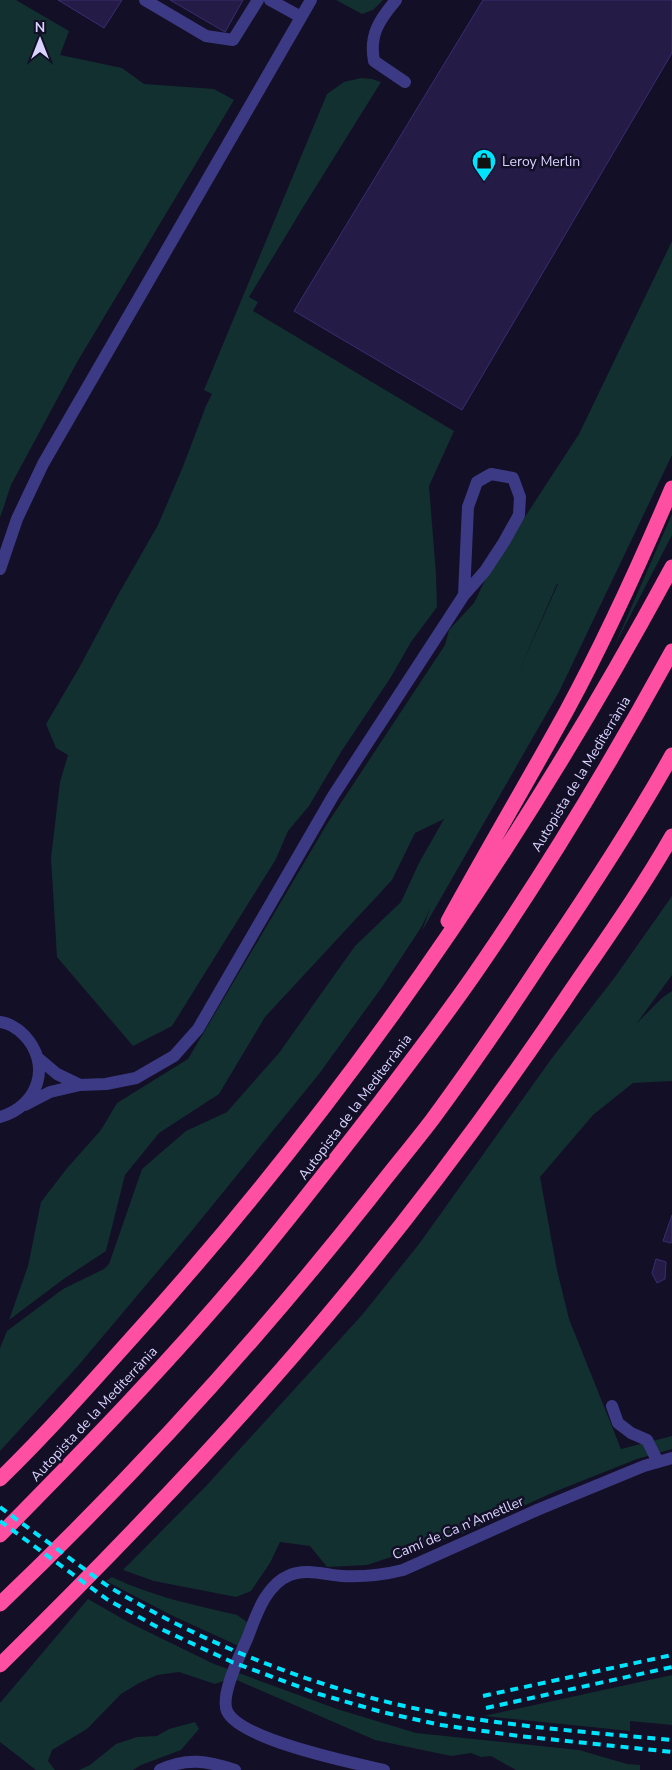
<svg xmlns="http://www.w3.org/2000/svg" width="672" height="1770" font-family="'Nunito Sans',sans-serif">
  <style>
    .green { fill: #12302f; fill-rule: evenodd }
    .building { fill: #241b47; stroke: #3b2d73 }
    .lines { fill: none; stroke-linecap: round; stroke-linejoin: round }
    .minor { stroke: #3d3a85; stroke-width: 12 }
    .highway { stroke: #ff4fa3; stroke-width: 15 }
    .rail { stroke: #00e5ff; stroke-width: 4; stroke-dasharray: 8 6; stroke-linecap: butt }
    .labels { text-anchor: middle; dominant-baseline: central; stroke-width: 5; stroke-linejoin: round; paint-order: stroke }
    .poi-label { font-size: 14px; fill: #d9d4ff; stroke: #130f26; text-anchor: start }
    .street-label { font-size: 14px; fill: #d9d4ff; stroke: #130f26 }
  </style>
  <rect width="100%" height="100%" fill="#130f26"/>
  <!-- green -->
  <path class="green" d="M0,0h16l53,31 -9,24 62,13 22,16 70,5 20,11 -158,264 -65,121 -11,33z
    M336,0h47l-10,10 -11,4z
    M361,78l11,1 9,3 -79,127 -53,88 9,5 -5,9 201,120 -25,55 7,88 1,33 -26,35 -20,35 -50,75 -32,54 -21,25 -12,28 -104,167 -39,20 -76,-89 -6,-99 9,-76 8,-27 -12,-7 -10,-24 33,-56 39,-73 40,-70 24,-56 24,-63 6,-12 -8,-4 123,-296 17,-12z
    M672,241v214l-113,237 -137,239 8,-23 -8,18 -40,61 -63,87 -129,159 -113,134 -77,84v-103l7,-17 56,-42 41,-20 5,-5 33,-95 44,-38 41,-19 52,-59 76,-107 46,-44 18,-39 25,-44 -29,14 -23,47 -127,137 -46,77 -60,39 -34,42 -19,76 -41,27 -56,42 19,-54 13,-64 27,-35 33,-37 16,-27 71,-44 139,-235 118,-179 4,-15 25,-27 15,-31 90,-138zM558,584l-40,89 39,-89z
    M672,514v21l-58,112z
    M672,896v79l-35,48 25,-25 10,-7v90l-39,2 -40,32 -53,62 17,93 12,49 52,130 51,-13v13l-35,10 -83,33 -88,40 -99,33 -40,2 -17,-21 -30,-4 -10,21 -19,28 -15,6 -82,-16 -31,-11 84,-85 155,-170 57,-71 133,-186 63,-81z
    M112,1577c39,19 82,28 125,38l10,7 -4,26 -72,-33 -65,-34z
    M88,1599l42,24 84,41 123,45 79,24 163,17 48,14 13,1v5h-124l-25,-14 -10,1 -10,-4 -20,3 -76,-16 -143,-62 -17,6 -36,-12 -22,3 -18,8 -18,11 -34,35 -35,21 -4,11 7,9h-19l-36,-28v-39z
    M672,1675v50l-42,-4v10l-146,-15z
    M195,1722l4,7 -18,21 -40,15 -8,5h-54l11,-5 26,-21 21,-7 20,-1 12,-7z"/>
  <!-- building -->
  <path class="building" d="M58,0h64l-18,28z
    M170,0h73l-18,32z
    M483,0h189v53l-210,357 -168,-99z
    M672,1215v26l-1,2 -8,-2z
    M656,1259l10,3 -1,17 -8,4 -5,-10z"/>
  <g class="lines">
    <!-- minor -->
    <path class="minor" d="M145,0l61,36 27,4 25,-40
      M270,0l31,17
      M396,0c-17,20 -27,35 -22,61l31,21
      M0,569l17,-50 26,-55 268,-464
      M0,1022c9,1 18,7 24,13 28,29 15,71 -24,82
      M38,1058l19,16 23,11
      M25,1105l25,-13 30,-7 26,-1 30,-6 38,-22 24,-27 135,-233 131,-201 21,-24 19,-29 15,-27 1,-18 -7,-19 -22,-4 -14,8 -9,25 -4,88
      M612,1406l6,17 13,10 16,7 11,22
      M160,1770c27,-13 48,-9 75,0
      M384,1770c-31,-7 -144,-30 -157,-59 -7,-16 13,-56 20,-72 9,-23 18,-54 43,-64 16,-7 36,0 52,1 21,1 41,-1 61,-6l134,-60 107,-44 28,-8"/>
    <!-- highway -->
    <path class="highway" d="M448,921c39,-71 80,-140 119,-211 39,-72 73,-147 105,-222
      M0,1479c45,-44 87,-91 129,-138 212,-234 393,-496 543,-774
      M0,1535c88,-89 175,-179 255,-275 43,-52 84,-105 125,-158 34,-45 68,-89 100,-136 69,-101 133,-207 192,-315
      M0,1604c133,-127 257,-263 371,-407 20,-26 41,-51 61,-77 39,-53 76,-107 112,-162 45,-66 89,-133 128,-203
      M0,1665c114,-112 225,-227 327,-349 86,-102 165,-208 239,-318 36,-53 74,-106 106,-162"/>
    <!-- rail -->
    <path class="rail" d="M0,1507c25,19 51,37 76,56 13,9 26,20 40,28 100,59 213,102 327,123 76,13 153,19 229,26
      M0,1521l108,79 53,29 71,33 87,32 63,18 59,13 78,11 153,16
      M483,1696l189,-41
      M486,1708l186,-41"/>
  </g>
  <!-- icons -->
  <defs>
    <symbol id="shop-pin" viewBox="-11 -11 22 30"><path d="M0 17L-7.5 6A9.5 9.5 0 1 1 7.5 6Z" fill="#00e5ff" stroke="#130f26"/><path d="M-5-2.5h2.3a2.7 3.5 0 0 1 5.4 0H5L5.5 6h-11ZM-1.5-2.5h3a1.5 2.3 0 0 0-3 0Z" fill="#111"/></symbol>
  </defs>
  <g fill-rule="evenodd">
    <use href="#shop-pin" x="470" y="147" width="28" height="38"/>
  </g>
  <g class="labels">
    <!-- poi labels -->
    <g class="poi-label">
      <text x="502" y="161">Leroy Merlin</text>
    </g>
    <!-- street labels -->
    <g class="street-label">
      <text transform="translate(581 774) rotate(-59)">Autopista de la Mediterrània</text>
      <text transform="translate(355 1107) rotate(-53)">Autopista de la Mediterrània</text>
      <text transform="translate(94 1414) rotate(-47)">Autopista de la Mediterrània</text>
      <text transform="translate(458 1528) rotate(-23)">Camí de Ca n'Ametller</text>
    </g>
  </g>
  <!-- north arrow -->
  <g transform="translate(40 40)" stroke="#130f26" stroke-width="4" paint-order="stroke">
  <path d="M0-4L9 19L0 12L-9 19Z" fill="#d9d4ff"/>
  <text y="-8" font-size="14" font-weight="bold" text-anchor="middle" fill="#d9d4ff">N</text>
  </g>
</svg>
